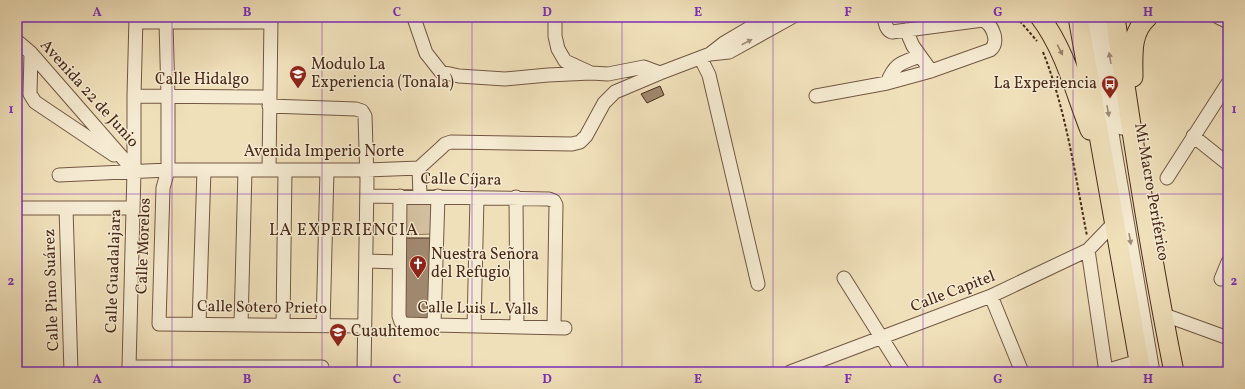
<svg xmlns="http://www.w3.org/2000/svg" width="1245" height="389" font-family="Vollkorn,serif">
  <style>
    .green { fill: #d4c19f; stroke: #8e755d }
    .building { fill: #a0886e; stroke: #49291b }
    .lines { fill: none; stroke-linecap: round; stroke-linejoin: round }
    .minor-casing { stroke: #735743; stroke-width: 15 }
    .highway-casing { stroke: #49291b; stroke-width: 21 }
    .path { stroke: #49291b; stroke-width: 2; stroke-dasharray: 3 2; stroke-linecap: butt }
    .minor { stroke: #f5ebd2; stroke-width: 13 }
    .highway { stroke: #f0e0ba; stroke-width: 19 }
    .oneway { fill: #9f8a76 }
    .oneway2 { fill: #9c846a }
    .grid { fill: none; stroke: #7b2cbf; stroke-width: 1; stroke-opacity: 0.55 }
    .labels { text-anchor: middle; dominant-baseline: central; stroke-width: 3; stroke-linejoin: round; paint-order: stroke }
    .poi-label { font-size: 16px; fill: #49291b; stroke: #f5ebd2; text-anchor: start }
    .street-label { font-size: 16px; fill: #49291b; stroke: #f5ebd2 }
    .neighbourhood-label { font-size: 17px; letter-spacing: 1px; fill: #49291b; stroke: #f5ebd2 }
    .neatline { fill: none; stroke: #7b2cbf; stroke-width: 1.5 }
    .grid-label { font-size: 13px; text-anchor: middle; font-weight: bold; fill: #7b2cbf }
  </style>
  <rect width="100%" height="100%" fill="#f0e0ba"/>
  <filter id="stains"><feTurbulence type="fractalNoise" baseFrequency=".005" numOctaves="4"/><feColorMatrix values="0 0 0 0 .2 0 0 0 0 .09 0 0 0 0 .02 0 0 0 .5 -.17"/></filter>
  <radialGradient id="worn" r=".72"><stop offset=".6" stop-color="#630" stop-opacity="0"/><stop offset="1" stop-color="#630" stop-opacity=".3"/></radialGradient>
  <!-- green -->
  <path class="green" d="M402,198h35l-4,36 -31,1z"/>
  <!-- building -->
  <path class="building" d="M660,86l4,9 -17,8 -6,-9z
    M402,238h31l-1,85 -29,-2z"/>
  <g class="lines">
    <defs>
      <path id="minor" d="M415,17v4l11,32 15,19 18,4 46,3 43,-4 43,-2
        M555,17v19l3,13 7,12 26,12 17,1 36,-7 16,6
        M1092,17l61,355
        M1102,17l20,111
        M1218,17l10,5
        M136,22h134
        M166,22l2,75v73l-5,18 -4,136 205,2
        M906,30l7,16 18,25
        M17,41l14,12 103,118
        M31,53l-1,41 5,8 79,53
        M710,54l14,-11 44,-26
        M701,59l8,16 49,209
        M887,83c8,-20 14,-20 33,-27
        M134,96l135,1
        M816,96l71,-13 44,-12 59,-21c10,-7 3,-25 -7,-30l-91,12c-6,-2 -7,-9 -8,-15
        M269,106l87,3 6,2 3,5 2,65 -3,191
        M1193,136l35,28
        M419,168l1,28
        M269,170l2,-153
        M59,175l109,-5h199l52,-2 23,-21 3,-3 6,-2 121,2 8,-2 6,-6 18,-33 11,-11 45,-19 50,-19 19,-2 63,-35
        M1167,178l61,-95
        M367,196l182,3 5,2 2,4 -2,122
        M400,196l-1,120 2,6 5,2 28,1 131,3
        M516,197l1,130
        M17,208h116
        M66,208l5,164
        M1088,250l18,122
        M366,261l33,1
        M844,278l59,94
        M1221,279l7,-17
        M991,296l31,76
        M1162,314l66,24
        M199,324l5,-154
        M241,325l4,-155
        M283,325l2,-155
        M434,325l4,-129
        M323,326l4,-156
        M474,326l3,-128
        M129,367h193
        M131,372l-2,-5 5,-196v-75l2,-79
        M790,372l201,-76 97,-46 27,-28
        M1102,372l37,-11"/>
      <path id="highway" d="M1040,17c25,33 35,75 50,113
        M1078,17l63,355
        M1115,17c17,119 35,237 59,355
        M1133,77c0,-22 -3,-44 15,-60"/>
    </defs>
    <!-- minor casing -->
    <use href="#minor" class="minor-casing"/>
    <!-- highway casing -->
    <use href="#highway" class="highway-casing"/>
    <!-- path -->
    <path class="path" d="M1019,17l-1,2 19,22
      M1043,52c23,58 32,122 44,184"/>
    <!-- minor -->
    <use href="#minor" class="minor"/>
    <!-- highway -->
    <use href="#highway" class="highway"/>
  </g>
  <!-- one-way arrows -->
  <defs><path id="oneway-solid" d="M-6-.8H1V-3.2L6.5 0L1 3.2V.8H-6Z"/></defs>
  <g class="oneway">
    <use href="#oneway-solid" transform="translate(747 42) rotate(-28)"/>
    <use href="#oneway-solid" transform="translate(1110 58) rotate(-100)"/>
    <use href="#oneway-solid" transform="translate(1108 111) rotate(80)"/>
    <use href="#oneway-solid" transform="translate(1130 239) rotate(80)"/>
  </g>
  <use class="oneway2" href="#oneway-solid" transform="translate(1060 50) rotate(63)"/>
  <!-- grid -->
  <path class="grid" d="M172,17v355M322,17v355M472,17v355M622,17v355M773,17v355M923,17v355M1073,17v355M17,194h1211"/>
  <!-- icons -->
  <defs>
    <symbol id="university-pin" viewBox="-11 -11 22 30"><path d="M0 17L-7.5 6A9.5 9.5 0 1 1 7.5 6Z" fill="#8f2418" stroke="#f5ebd2"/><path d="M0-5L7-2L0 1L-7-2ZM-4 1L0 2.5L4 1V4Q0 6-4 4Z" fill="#fff"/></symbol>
    <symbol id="bus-pin" viewBox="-11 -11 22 30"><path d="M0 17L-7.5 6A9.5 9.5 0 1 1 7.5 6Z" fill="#8f2418" stroke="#f5ebd2"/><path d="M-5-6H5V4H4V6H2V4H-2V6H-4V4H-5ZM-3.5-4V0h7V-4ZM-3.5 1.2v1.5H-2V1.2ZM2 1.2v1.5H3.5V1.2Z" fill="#fff"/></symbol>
    <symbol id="church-pin" viewBox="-11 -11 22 30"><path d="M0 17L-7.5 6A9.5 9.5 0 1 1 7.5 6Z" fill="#8f2418" stroke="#f5ebd2"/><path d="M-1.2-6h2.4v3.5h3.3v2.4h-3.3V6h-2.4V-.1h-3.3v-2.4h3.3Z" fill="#fff"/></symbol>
    <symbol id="school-pin" viewBox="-11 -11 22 30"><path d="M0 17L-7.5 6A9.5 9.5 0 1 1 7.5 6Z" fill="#8f2418" stroke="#f5ebd2"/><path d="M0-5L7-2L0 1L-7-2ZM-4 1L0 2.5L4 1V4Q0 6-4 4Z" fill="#fff"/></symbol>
  </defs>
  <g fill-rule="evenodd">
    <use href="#university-pin" x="288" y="64" width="20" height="27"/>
    <use href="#bus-pin" x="1100" y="74" width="20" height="27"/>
    <use href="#church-pin" x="408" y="254" width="20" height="27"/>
    <use href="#school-pin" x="328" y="322" width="20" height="27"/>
  </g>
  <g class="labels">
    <!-- poi labels -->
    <g class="poi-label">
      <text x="311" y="65">Modulo La<tspan x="311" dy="18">Experiencia (Tonala)</tspan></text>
      <text x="1097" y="84" text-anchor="end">La Experiencia</text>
      <text x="431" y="255">Nuestra Señora<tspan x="431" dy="18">del Refugio</tspan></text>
      <text x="351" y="332">Cuauhtemoc</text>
    </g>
    <!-- street labels -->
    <g class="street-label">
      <text x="202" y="80">Calle Hidalgo</text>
      <text transform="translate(89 94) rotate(48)">Avenida 22 de Junio</text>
      <text x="324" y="152">Avenida Imperio Norte</text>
      <text transform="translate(461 180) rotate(1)">Calle Cíjara</text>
      <text transform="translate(1151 192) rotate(80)">Mi Macro Periférico</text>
      <text transform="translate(144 246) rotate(-88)">Calle Morelos</text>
      <text transform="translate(114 271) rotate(-88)">Calle Guadalajara</text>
      <text transform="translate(52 290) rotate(-92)">Calle Pino Suárez</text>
      <text transform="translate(953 292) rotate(-21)">Calle Capitel</text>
      <text transform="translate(262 308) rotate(1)">Calle Sotero Prieto</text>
      <text transform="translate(478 309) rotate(1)">Calle Luis L. Valls</text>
    </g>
    <!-- neighbourhood labels -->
    <g class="neighbourhood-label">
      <text x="344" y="230">LA EXPERIENCIA</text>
    </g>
  </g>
  <!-- margin -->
  <rect width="1245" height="389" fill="none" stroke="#f0e0ba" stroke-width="44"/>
  <rect x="22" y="22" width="1201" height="345" class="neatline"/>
  <g class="grid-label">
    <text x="97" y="16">A</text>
    <text x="247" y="16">B</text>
    <text x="397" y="16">C</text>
    <text x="547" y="16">D</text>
    <text x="698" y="16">E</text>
    <text x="848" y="16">F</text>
    <text x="998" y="16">G</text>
    <text x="1148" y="16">H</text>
    <text x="11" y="113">1</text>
    <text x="1234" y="113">1</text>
    <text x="11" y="285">2</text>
    <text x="1234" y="285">2</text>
    <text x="97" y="383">A</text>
    <text x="247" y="383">B</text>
    <text x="397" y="383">C</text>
    <text x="547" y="383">D</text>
    <text x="698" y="383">E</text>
    <text x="848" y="383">F</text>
    <text x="998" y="383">G</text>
    <text x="1148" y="383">H</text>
  </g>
  <rect width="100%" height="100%" filter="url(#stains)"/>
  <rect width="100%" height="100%" fill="url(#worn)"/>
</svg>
